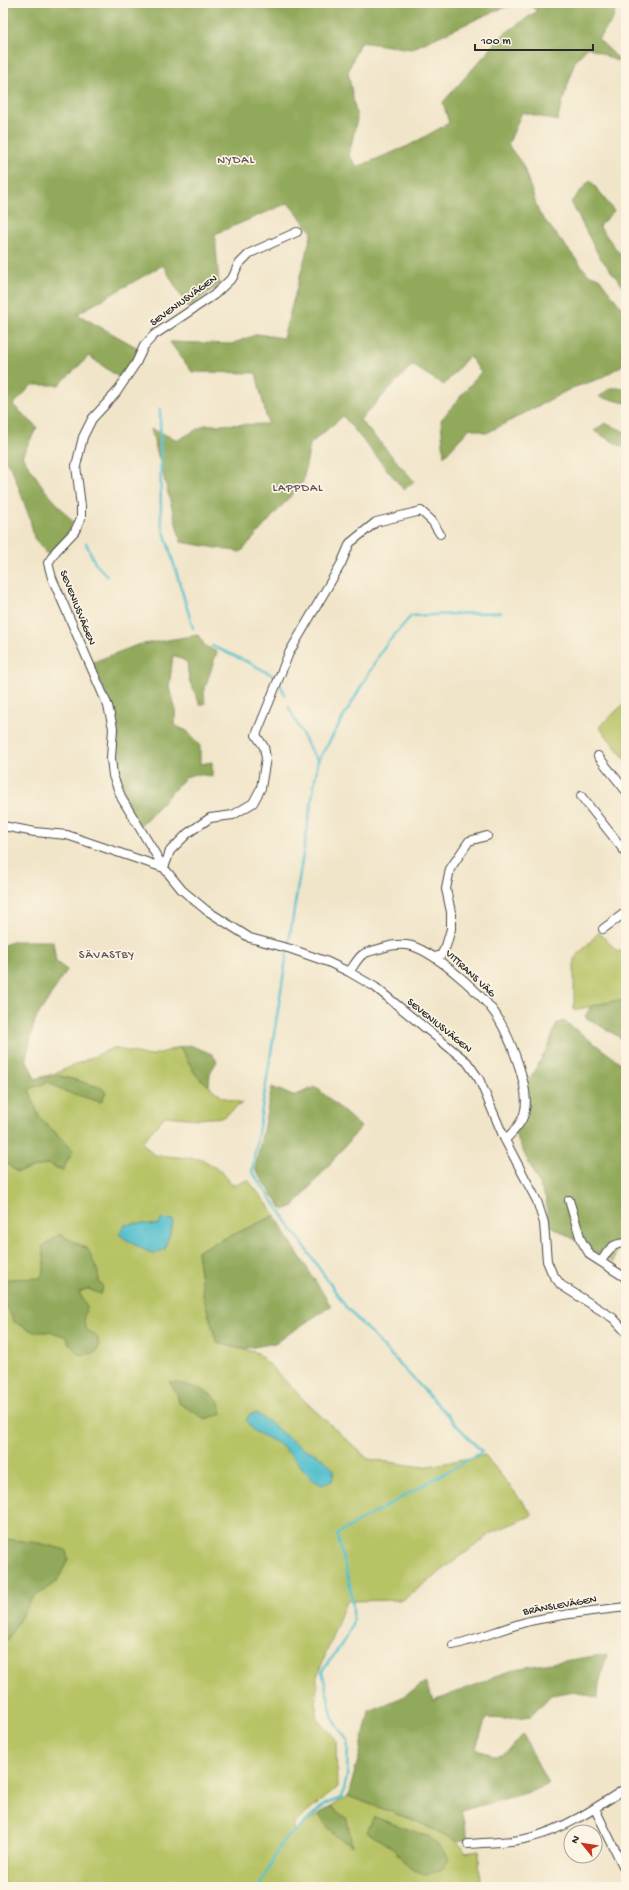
<svg xmlns="http://www.w3.org/2000/svg" width="629" height="1890" font-family="'Gochi Hand',sans-serif">
  <style>
    .green { fill: #b7c365; stroke: #717748 }
    .forest { fill: #91a95a; stroke: #5e6a42 }
    .water { fill: #54c0cd; stroke: #40767c }
    .lines { fill: none; stroke-linecap: round; stroke-linejoin: round }
    .stream { stroke: #54c0cd; stroke-width: 2.5 }
    .minor-casing { stroke: #494743; stroke-width: 10 }
    .minor { stroke: #fff; stroke-width: 8 }
    .labels { text-anchor: middle; dominant-baseline: central; stroke-width: 3.5; stroke-linejoin: round; paint-order: stroke }
    .street-label { font-size: 11px; fill: #2b2b2b; stroke: #fcf5e5 }
    .neighbourhood-label { font-size: 12px; letter-spacing: 1px; fill: #62525c; stroke: #fcf5e5 }
  </style>
  <rect width="100%" height="100%" fill="#fcf5e5"/>
  <filter id="ink" filterUnits="userSpaceOnUse"><feTurbulence type="fractalNoise" baseFrequency=".025" numOctaves="2"/><feDisplacementMap in="SourceGraphic" scale="8" xChannelSelector="R" yChannelSelector="G"/><feConvolveMatrix kernelMatrix="1 2 1 2 8 2 1 2 1" color-interpolation-filters="sRGB"/></filter>
  <filter id="wash" filterUnits="userSpaceOnUse"><feTurbulence type="fractalNoise" baseFrequency=".012" numOctaves="4" result="noise"/><feDisplacementMap in="SourceGraphic" scale="16" xChannelSelector="R" yChannelSelector="G"/><feGaussianBlur stdDeviation="0.9" result="paint"/><feColorMatrix in="noise" values="0 0 0 0 0 0 0 0 0 0 0 0 0 0 0 0 0 1.4 0 .05"/><feComposite in="paint" operator="in"/></filter>
  <g filter="url(#wash)">
    <rect width="100%" height="100%" fill="#f1e5c9"/>
    <!-- green -->
    <path class="green" d="M626,702v58l-27,-33z
      M599,932l19,20 8,-4v57l-7,-5 -45,10v-51z
      M180,1047l16,28 26,22 20,6 -18,14 -26,2 -33,-3 -23,26 12,13 48,4 21,14 9,12 16,-5 28,35 -79,36 6,44 14,48 41,10 50,51 60,55 55,8 62,-12 48,60 -40,17 -90,68 -57,1 -29,76 -1,40 20,22 1,48 -44,38 1,8 24,-19 17,22 12,-17 -16,-12 17,-11 70,26 39,19 8,11 14,-2 1,37h-477v-726l14,11 31,-8 14,6 11,-20 -34,-33 -10,-28 19,-7 19,10 36,-4 -49,-14 59,-26 37,8z"/>
    <!-- forest -->
    <path class="forest" d="M3,3h521l-11,1 -34,14 -68,31 -51,-7 -12,30 9,47 -8,36 8,12 51,-21 41,-23 -6,-21 61,-68 33,-23 -10,-8h91l-6,18 -14,18 20,19 -1,3 -29,-14 -13,14 -18,60 -35,-9 -14,33 15,20 16,48 49,61 11,4 27,36v49l-27,16 -27,9 -85,45 -17,-5 -26,28 -3,-36 40,-48 -12,-16 -25,29 -32,-20 -52,55 54,61 -10,9 -61,-74 -33,28 -7,38 -62,70 -60,-10 -30,-113 27,11 27,-15 63,-1 -12,-51 -64,-1 -22,-30 61,2 27,-10 25,4 29,-106 -24,-29 -73,31 4,50 -31,24 -25,-43 -86,49 61,34 -6,16 -11,15 -32,-23 -30,29h-27l-19,20 24,22 -15,29 23,34 28,32 -8,16 -17,17 -14,-17 -4,-19 -17,-47 -10,-16z
      M590,180l24,31 -15,15 27,36v28l-27,-34 -28,-54z
      M610,388h16v15l-27,-6z
      M605,423l21,9v17l-32,-18z
      M198,635l7,11 12,6 -13,39 1,13h-5l-11,-24 -2,-18 -14,-7 -4,33 7,22 -2,15 13,6 13,15v18l12,-2v14l-17,-2 -9,3 -46,49 -22,-40 -4,-26 4,-21 -1,-21 -26,-55 46,-18z
      M16,941h37l3,21 11,8 -32,50 -9,38 9,21 19,-5 49,14 3,4 -5,10 -34,-10 -19,-10 -19,7 10,28 34,33 -10,20 -15,-6 -31,8 -14,-11v-216z
      M620,1000l6,5v36l-41,-24 6,-11z
      M564,1021l62,46v167l-9,9 -3,20 -66,-39 -2,-25 -33,-69 8,-16 6,-30 20,-35 10,-26z
      M190,1045l22,9 5,7 -7,12 -1,13 -13,-11 -16,-28z
      M272,1087l21,9 23,-9 45,40 -67,79 -11,4 -28,-41z
      M276,1215l6,13 49,78 -56,37 -32,6 -26,-6 -14,-48 -6,-44z
      M59,1234l29,15 10,23 1,9 4,6 -2,7 -13,-5 -9,3 8,15 -3,9 1,12 13,10 1,9 -4,6 -15,2 -10,-10 -5,-9 -15,-4h-16l-20,-10 -11,-24 2,-16 3,-3 32,-1c6,-10 5,-20 2,-31z
      M169,1382c16,2 39,6 50,20 2,2 2,8 3,12l-17,5 -26,-16 -2,-9z
      M7,1539l32,4 27,7 2,10 -11,21 -25,18 -25,41 -4,-3v-97z
      M607,1654l-8,30 -1,14 -24,-7 -23,4 -20,21 -26,3 -19,-1 -10,30c24,14 32,5 47,-14l25,50 -15,7 -72,20 7,28 -11,2 -39,-19 -70,-26 12,-43 9,-42 34,-14 22,-15 8,19 45,-17 36,-15z
      M331,1807l16,12 5,27 -17,-10 -17,-22z
      M374,1817l56,20 20,21 -9,13 -16,3 -14,-5 -19,-21 -25,-16z"/>
    <!-- water -->
    <path class="water" d="M161,1219l12,1c1,6 -7,22 -8,29 -4,2 -8,5 -12,4 -7,-1 -29,-14 -34,-19l6,-9 11,-2 18,2 5,-1z
      M256,1413c13,8 23,18 35,27 17,14 28,10 43,31l-2,10 -10,4 -9,-5 -23,-26 -11,-10 -25,-13 -8,-11 4,-6z"/>
    <g class="lines">
      <!-- stream -->
      <path class="stream" d="M160,409l1,112 32,107
        M86,543l9,20 12,13
        M212,646l38,17 24,13
        M280,684l5,11
        M288,706l22,43 8,12
        M259,1887l24,-47 16,-12 25,-23 18,-7 5,-21 1,-36 -15,-22 -11,-48c10,-13 22,-28 29,-43 8,-21 -9,-72 -14,-94l145,-82 -136,-145 -94,-136 66,-410 66,-114 27,-31 90,-4"/>
    </g>
  </g>
  <g filter="url(#ink)">
    <g class="lines">
      <defs>
        <path id="minor" d="M297,232l-47,21 -12,12 -5,12 -19,18 -60,40 -10,11 -8,17 -20,30 -24,26 -9,18 -7,29 5,40v12l-6,13 -19,20 -8,12 4,15 56,128 5,22 -2,30 2,18 9,23 42,69 18,22 24,20 44,28 41,11 37,13 21,10 26,15 92,75 12,17 26,61 32,61 7,22 3,38 5,12 9,12 52,33 13,14
          M598,756l28,35
          M581,796l45,57
          M3,826l32,6 32,3 97,33 6,-17 18,-18 22,-15 23,-3 20,-12 8,-15 5,-30 -2,-11 -8,-12 33,-82 52,-89 9,-21 26,-21 45,-11 11,10 8,13
          M603,929l23,-17
          M435,957l6,-2 5,-9 5,-17v-17l-5,-23 4,-20 19,-28 18,-5
          M349,972c5,-6 8,-13 13,-17 5,-4 15,-5 20,-7 9,-3 21,-4 30,-2 25,8 72,49 86,72 12,20 32,69 27,92 -2,12 -11,21 -20,30
          M569,1200l12,40 9,15 36,23
          M601,1262c6,-11 11,-19 25,-19
          M453,1645c25,-6 48,-16 73,-23 32,-8 67,-11 100,-15
          M595,1809l31,63
          M468,1844c20,-2 42,-1 61,-6 36,-9 67,-30 97,-50"/>
      </defs>
      <!-- minor casing -->
      <use href="#minor" class="minor-casing"/>
      <!-- minor -->
      <use href="#minor" class="minor"/>
    </g>
  </g>
  <g class="labels">
    <!-- street labels -->
    <g class="street-label">
      <text transform="translate(184 301) rotate(-36)">SEVENIUSVÄGEN</text>
      <text transform="translate(77 608) rotate(68)">SEVENIUSVÄGEN</text>
      <text transform="translate(470 974) rotate(43)">VITTRANS VÄG</text>
      <text transform="translate(439 1026) rotate(39)">SEVENIUSVÄGEN</text>
      <text transform="translate(560 1606) rotate(-10)">BRÄNSLEVÄGEN</text>
    </g>
    <!-- neighbourhood labels -->
    <g class="neighbourhood-label">
      <text x="236" y="161">NYDAL</text>
      <text x="298" y="489">LAPPDAL</text>
      <text x="107" y="956">SÄVASTBY</text>
    </g>
  </g>
  <!-- margin -->
  <rect width="629" height="1890" fill="none" stroke="#fcf5e5" stroke-width="16"/>
  <!-- north arrow -->
  <g transform="translate(583 1844) rotate(300)"><circle r="19" fill="#fcf5e5" stroke="#a8a49b"/>
  <path d="M0-3L7 15L0 10L-7 15Z" fill="#c8321e"/>
  <text y="-6" font-size="11" font-weight="bold" text-anchor="middle" fill="#2b2b2b">N</text>
  </g>
  <!-- scale -->
  <path d="M475 44v6h118v-6" fill="none" stroke="#2b2b2b" stroke-width="2"/>
  <text x="481" y="44" font-size="12" fill="#2b2b2b" stroke="#fcf5e5" stroke-width="3" paint-order="stroke">100 m</text>
</svg>
